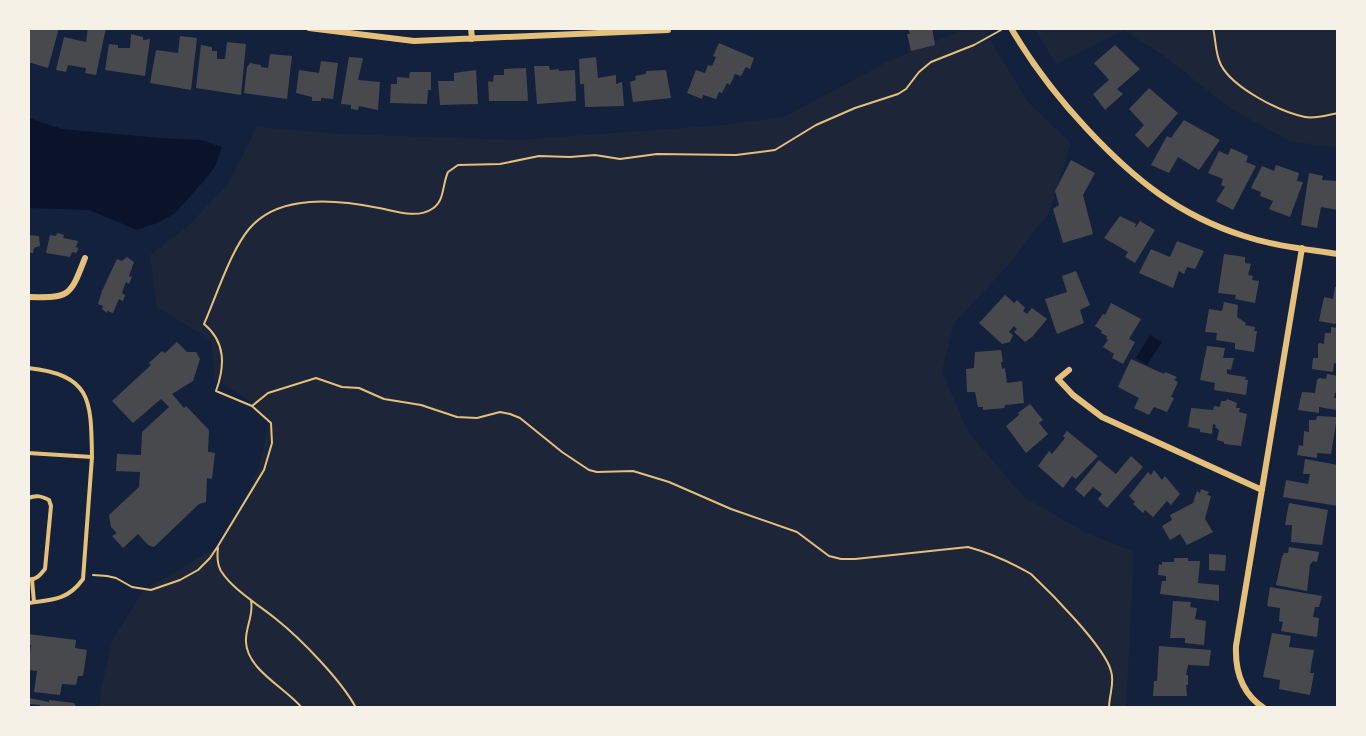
<svg xmlns="http://www.w3.org/2000/svg" width="1366" height="736" font-family="'Golos Text',sans-serif">
  <style>
    .green { fill: #1d2539 }
    .water { fill: #0b132b }
    .building { fill: #48494c }
    .lines { fill: none; stroke-linecap: round; stroke-linejoin: round }
    .path { stroke: #e5c07b; stroke-width: 2 }
    .service { stroke: #e5c07b; stroke-width: 4 }
    .minor { stroke: #e5c07b; stroke-width: 6 }
  </style>
  <rect width="100%" height="100%" fill="#14213d"/>
  <!-- green -->
  <path class="green" d="M983,28l45,74 43,41 -22,70 -46,58 -49,52 -12,49 26,60 56,65 59,34 51,21 -8,155 -1025,1 -1,-14 12,-53 31,-50 78,-46 36,-71 12,-53 -21,-21 -33,-21 -4,-39 -54,-33 -7,-52 37,-28 41,-43 29,-57 85,7 175,6 206,-15 61,-8 107,-57 74,-31z
    M1035,29h302v119l-48,-7 -59,-33 -66,-52 -40,-26 -68,34z"/>
  <!-- water -->
  <path class="water" d="M29,118l33,11 99,9 40,2 21,7 -7,20 -12,15 -29,32 -17,9 -20,7 -48,-20 -60,-2z
    M1150,335l12,7 -15,23 -11,-7z"/>
  <!-- building -->
  <path class="building" d="M28,28h31l-11,40 -20,-6z
    M88,28h18l-10,47 -11,-2 1,-5 -18,-3 -2,7 -10,-2 8,-33 22,5z
    M908,28h24l3,17 -24,6 -4,-17h3z
    M131,34l12,3v3l7,-1 -5,37 -40,-6 4,-26 9,1v3h12z
    M180,36l17,2 -6,52 -41,-7 6,-33 22,3z
    M227,42l19,2 -5,51 -45,-7 5,-43 11,2v4h5v8h8z
    M719,43l35,15 -4,11 -4,-2 -5,9 -6,-2 -5,11 -3,-2 -5,10 -3,-1 -3,7 -13,-4 -1,4 -15,-6 9,-23 9,3 3,-8 4,1 4,-9 -3,-1z
    M1115,45l25,24 -23,20 6,5 -18,16 -12,-16 16,-14 -15,-17z
    M270,54l22,2 -5,43 -43,-6 3,-26 3,-4 11,2v2l7,1z
    M349,57l14,1 -5,22 22,2 -2,28 -19,-4 -1,4 -7,-1v-4l-10,-1z
    M596,57l2,21 18,-3v9l6,-2 2,24 -39,1 -1,-23h-4l-1,-25z
    M321,61l17,2 -5,36 -12,-1v3h-9v-4l-16,-4 3,-23 20,3z
    M534,66h15l1,4 9,-1v2l16,-1 1,31 -39,3z
    M526,68l2,33h-39l-1,-20 5,1 1,-7h10v-6z
    M476,70l2,34 -38,1 -2,-24h16v-8z
    M666,70l5,28 -38,4 -3,-20 6,-2 -1,-4 11,-2v-3z
    M410,72h21v18h-3l-1,14 -37,-1 1,-19h6v-7l12,1z
    M1149,88l29,25 -30,35 -13,-13 9,-10 -15,-16z
    M1184,120l36,20 -21,30 -21,-13 -9,16 -18,-8 16,-29 4,2z
    M1231,148l17,8 -2,6 10,4 -23,44 -17,-9 9,-14 -4,-2 2,-6 -15,-6 11,-22 9,4z
    M1071,160l24,13 -12,22 10,39 -30,9 -10,-34 6,-4 -4,-14z
    M1276,165l23,8 -2,8 6,1 -13,35 -21,-8 4,-8 -13,-5 1,-4 -10,-4 11,-22 12,5z
    M1309,173l14,3 -1,4 16,1v29l-17,-3 -4,21 -16,-3z
    M1120,216l16,8 -1,3h1l4,-6 15,9 -20,33 -10,-6 3,-5 -24,-14z
    M57,233l7,2 -1,3 15,3 -2,6 2,1v2l-2,3 -4,-1 -2,5 -24,-4 4,-18 6,1z
    M28,235l11,1 1,10 -6,2 -1,5h-5z
    M1177,241l27,10 -9,18 -8,-2 -3,7 -5,-3 -6,17 -34,-15 12,-24 19,8z
    M1224,254l21,3v6l6,1 -3,11 5,1 -1,4 7,1 -4,22 -20,-4 1,-4 -18,-2z
    M127,257l7,5 -5,14 3,1 -3,7 -3,-2 -2,5 -2,6 3,2 -2,6 -4,-2 -6,14 -6,-2v2l-5,-4 1,-3 -5,-2 4,-13 15,-32 5,2z
    M1076,271l14,34 -10,5 4,13 -27,11 -12,-35 22,-7 -5,-16z
    M1335,287h3v34l-3,3 -16,-3 5,-24 9,2z
    M1005,295l9,8 3,-3 8,8 -2,3 4,3 5,-6 15,11 -15,18 -7,5 -11,-10 3,-3 -3,-3 -5,6 4,3 -3,7 -8,2 -23,-21z
    M1224,302l14,3 -1,12 9,6 -1,2 10,2 -1,4h3l-3,21 -19,-3v-6l-19,-3 1,-7 -12,-1 4,-23 13,2z
    M1111,303l30,16 -12,20 6,3 -12,22 -11,-6 2,-4 -11,-7 5,-7 -2,-2 1,-2 -6,-3 1,-2 -7,-5 8,-12 2,1z
    M1331,327l7,1v36l-4,-1 -1,9 -21,-3 1,-11h5v-13l1,-2 6,1 -1,-1 1,-10h6z
    M177,342l10,10h9l4,7 -7,22 -21,13 12,14 2,-2 23,24 -1,22 7,1 -3,26 -5,-1 -1,24 -7,2 -45,43 -6,-2 -10,-11 -15,14 -11,-12 5,-3 -6,-6 -2,-12 30,-28 1,-15 -24,-1 1,-17 24,1 1,-23 27,-25 -8,-8 -28,24 -21,-22 39,-36 -2,-2 13,-12 3,2z
    M1207,346l18,2 -2,10h11l-3,12 -4,-1v5l19,3 -1,3h3l-2,15 -32,-5 1,-7 -15,-3z
    M1001,350l2,12h-2l1,7 3,-1 2,15 15,-2 2,22 -19,2 -1,3 -21,2v-3h-5l-3,-15h-8l-1,-23 8,-1 1,-16z
    M1131,359l33,15 1,-2 12,5 -3,3 4,2 -7,15 3,1 -7,14 -13,-5 -5,8 -15,-7 5,-10 -21,-11z
    M1327,374l11,2v17h-3l-1,5h4l-1,12 -18,-3v6l-21,-3 4,-18 13,1 2,-13 2,-2 7,1z
    M1227,399l10,4 -1,5h4l-1,4 8,2 -6,32 -17,-2v-2l-7,-2 2,-10 -4,-3 1,-2 -3,-1 -1,10 -12,-2v-3l-12,-2 3,-19 22,2 1,-4 6,1 1,-6h5z
    M1030,404l13,16 -4,3 9,11 -22,19 -20,-27 13,-11 -1,-2z
    M1317,416l20,1 -6,37 -14,-1v5l-20,-3 2,-10 4,1 1,-15 5,1v-12h7z
    M1067,431l31,25 -22,23 -4,-3 -9,12 -25,-22 11,-15 3,3 13,-16 -2,-2z
    M1131,456l12,11 -36,41 -9,-9 4,-5 -9,-7 -9,10 -9,-8 24,-29 17,14z
    M1305,459l33,6v41l-55,-9 3,-17 22,4 2,-10h-7z
    M1154,470l8,10 3,-4 15,18 -9,11 -4,-4 -14,16 -8,-7 -2,3 -10,-9 2,-2 -6,-6 19,-24 3,3z
    M1201,489l8,3 -2,3 4,1 -6,23 8,13 -26,13 -7,-11 -10,6 -8,-14 10,-6 -2,-5 23,-12 4,-12 3,2z
    M1289,503l39,7 -6,35 -31,-3 1,-17h-7z
    M1289,547l30,5 -2,10 -4,-1 -3,4 -3,26 -31,-6 6,-28 2,-4h4z
    M1209,554l17,1 -1,16 -16,-1z
    M1174,558h14v3h12l-2,22 21,2v16l-59,-7 2,-13h4v-5l-8,-1 1,-11 3,1v-3h12z
    M1270,587l52,9 -3,11h-4l-2,10 6,1 -2,19 -36,-6 2,-9 -4,-1 1,-13 -13,-2z
    M1173,601l18,1 -1,5 7,1 -2,11 11,2 -2,24 -19,-2v-5h-15z
    M1272,633l19,3 -2,11 25,3 -4,23h4l-4,22 -31,-6 1,-9 -17,-3z
    M28,634l48,6 -1,8 12,2 -4,26h-5l-2,9 -14,-1 -2,11 -26,-3 3,-21 -9,-1 3,-25h-3z
    M1159,646l52,4 -2,16 -21,-1 -2,10h2v10h-2l1,11h-34l1,-15h3z
    M29,698l20,4v-2l25,3 3,5h-38l1,-3 -12,-1z"/>
  <g class="lines">
    <!-- path -->
    <path class="path" d="M1213,28c3,12 2,25 8,37 12,23 59,47 84,52 11,2 22,-2 33,-4
      M252,406l16,-13 48,-15 26,9 17,1 25,11 37,6 36,12 20,1 23,-6 10,2 10,4 42,34 27,18 8,2 36,-1 36,11 62,27 66,23 32,24 12,3h14l113,-12c22,6 44,16 63,27 19,18 74,73 80,97 4,12 -2,24 -2,37
      M218,548c-1,8 -1,16 3,23 12,19 38,34 55,48 24,19 66,62 80,89
      M93,575l14,1 9,2 16,9 19,3 29,-10 18,-10 12,-12 8,-12 46,-76 8,-27 -1,-20 -19,-17 -36,-15c9,-25 10,-49 -12,-67 12,-27 26,-72 45,-95 30,-36 89,-29 130,-21 16,3 38,11 53,1 13,-8 10,-24 16,-37l10,-7 42,-1 39,-8 31,1 25,-2 25,4 37,-5 79,1 39,-5 41,-25 39,-17 43,-14 8,-5 13,-17 12,-10 43,-17 27,-15
      M251,601c3,14 -6,27 -5,41 1,28 40,46 56,66"/>
    <!-- service -->
    <path class="service" d="M28,368c64,7 63,32 64,89l-64,-4
      M28,498c9,-3 13,-2 21,2l2,6 -6,63c-4,5 -9,12 -17,10
      M32,580l2,22
      M28,603c25,-3 40,-3 55,-24l9,-122"/>
    <!-- minor -->
    <path class="minor" d="M309,28l105,13 254,-11v-2
      M471,28l1,11
      M1011,28c22,38 47,70 77,102 46,49 90,85 156,106 30,10 62,13 94,18
      M28,297c43,1 42,-1 57,-39
      M1069,370l-11,9 15,16 29,22 160,73
      M1264,708c-22,-14 -29,-37 -28,-62l66,-398"/>
  </g>
  <!-- border -->
  <rect width="1366" height="736" fill="none" stroke="#f6f1e7" stroke-width="60"/>
</svg>
